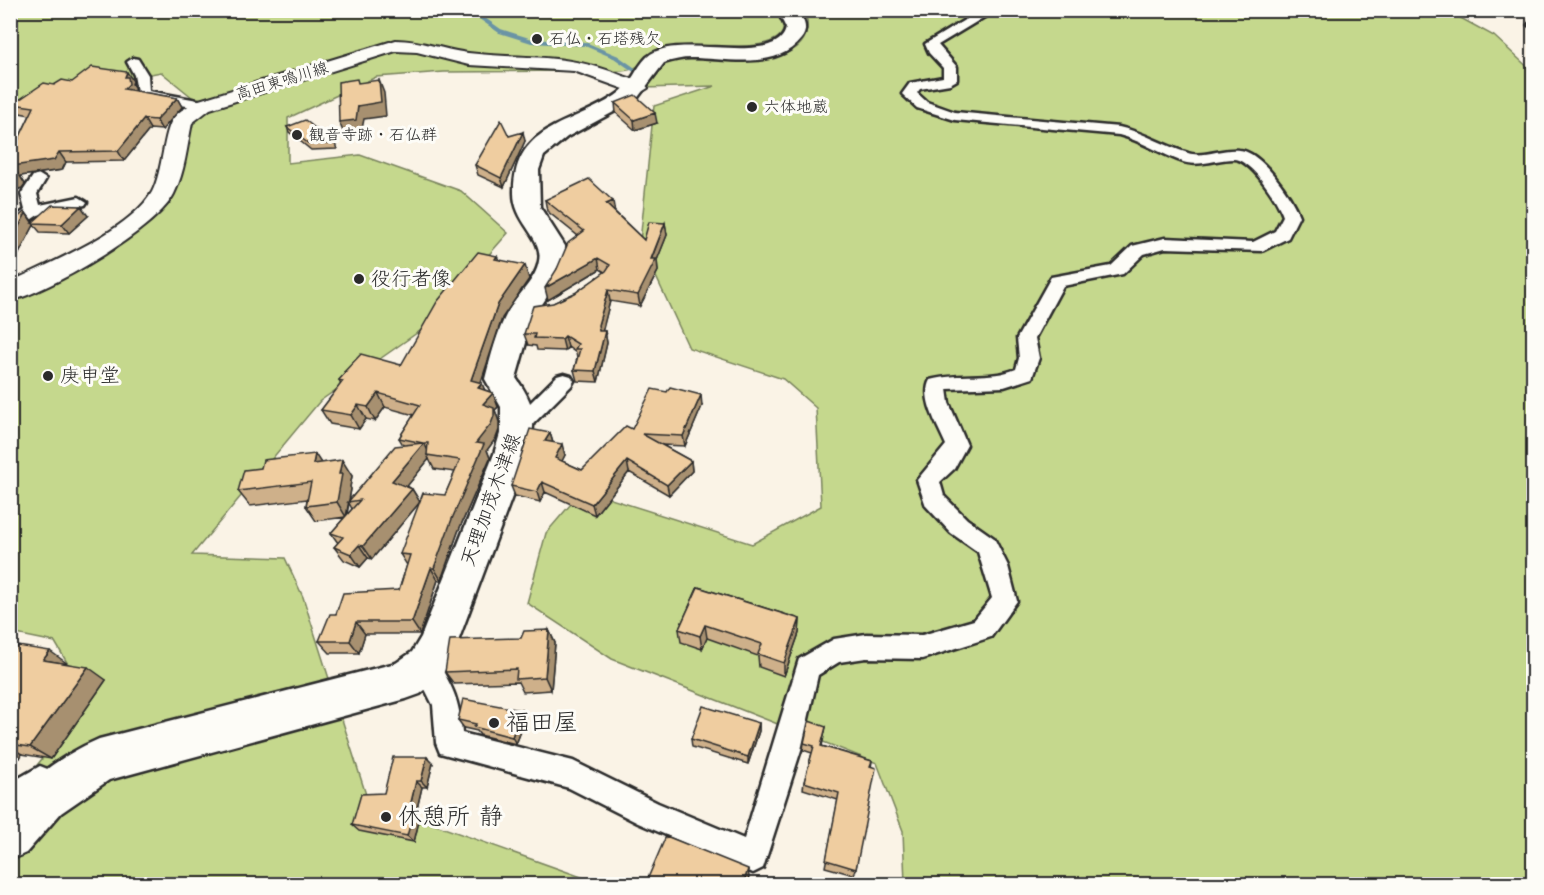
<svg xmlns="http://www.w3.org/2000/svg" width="1544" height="895" font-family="'Architects Daughter','Klee One',sans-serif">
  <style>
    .green { fill: #c5d88d; stroke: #78825c; stroke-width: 1.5 }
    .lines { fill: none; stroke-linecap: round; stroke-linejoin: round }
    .stream { stroke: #6b94a5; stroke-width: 4 }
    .minor-casing { stroke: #2b2b2b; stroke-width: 5 }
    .secondary-casing { stroke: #2b2b2b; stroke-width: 4 }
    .primary-casing { stroke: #2b2b2b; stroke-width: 5 }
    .minor { fill: #fdfcf7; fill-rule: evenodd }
    .secondary { fill: #fdfcf7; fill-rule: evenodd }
    .primary { fill: #fdfcf7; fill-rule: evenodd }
    .wall { fill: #ceb08a; stroke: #2b2b2b; stroke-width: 1.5; fill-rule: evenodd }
    .shaded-wall { fill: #a79070; stroke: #2b2b2b; stroke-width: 1.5 }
    .building { fill: #efcda0; stroke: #2b2b2b; stroke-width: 1.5 }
    .poi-dot { fill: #2b2b2b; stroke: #fdfcf7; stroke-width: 2 }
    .labels { text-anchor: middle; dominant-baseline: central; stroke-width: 6; stroke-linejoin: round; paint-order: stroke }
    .far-poi-label { font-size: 16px; fill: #2b2b2b; stroke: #fdfcf7; text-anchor: start }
    .far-street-label { font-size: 16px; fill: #2b2b2b; stroke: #fdfcf7 }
    .poi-label { font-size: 20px; fill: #2b2b2b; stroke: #fdfcf7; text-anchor: start }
    .street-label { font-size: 20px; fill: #2b2b2b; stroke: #fdfcf7 }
    .near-poi-label { font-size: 24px; fill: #2b2b2b; stroke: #fdfcf7; text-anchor: start }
  </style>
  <rect width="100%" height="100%" fill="#faf3e6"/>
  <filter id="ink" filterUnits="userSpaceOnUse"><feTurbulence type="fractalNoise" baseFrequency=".0167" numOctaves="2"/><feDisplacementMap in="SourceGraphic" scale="12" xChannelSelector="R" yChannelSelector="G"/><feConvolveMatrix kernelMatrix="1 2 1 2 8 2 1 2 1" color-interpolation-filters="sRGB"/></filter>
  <g filter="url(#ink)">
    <!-- green -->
    <path class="green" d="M773,10c47,50 -85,34 -102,38 -31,6 -24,26 -61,23 -15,-1 -29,-10 -44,-11 -33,-3 -78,1 -110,-7 -15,-4 -28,-11 -43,-12l-215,61 -37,-30 -108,21 -38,17 5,29 -9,5v-133z
      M1446,10l48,26 39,36v812h-628l-2,-53 -26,-68 -265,-104 -85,-56 19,-70 37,-43 169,54 69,-38 -5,-98 -33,-29 -94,-31 -49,-106 14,-136 61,-20 -70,2c8,-7 15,-22 25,-27 30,-13 143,20 137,-41l-8,-9z
      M388,51l39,1 37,11 115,8 -135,1 -68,5 -88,41v45l72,-8 101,36 47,42 -84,95 -104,73 -128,154 93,3 18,39 65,204 233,83h-590v-86l42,-53 26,-62 -24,-41 -44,-9v-332l97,-51 73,-76 12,-54 14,-12z"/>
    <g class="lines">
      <!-- stream -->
      <path class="stream" d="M470,10l30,21 32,10 53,3 31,13 20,14"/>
      <defs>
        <path id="minor" d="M981,10h15l-58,35 19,22v13l-7,4 -30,5 -3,4 10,9 28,10 164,15c27,6 45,19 69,26 15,5 35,-5 51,-3 22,1 53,47 60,66l-11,22 -26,13 -97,-3 -21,6 -21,20 -60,12 -28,52 4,20 -7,20 -28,9 -57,2 2,14 18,42 -13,24 -14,13 4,14 23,23 27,19 14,28 9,35 -26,36 -9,3 -60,19 -56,-1 -27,4 -21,13 -17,75 -38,118 -10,5 -10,-5 -105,-45 -69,-35 -129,-35 -4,-10 -3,-38 -20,-40 4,-8 9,-4 9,4c17,30 24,40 27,76l111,28 85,42 86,36 55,-180 35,-20 32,-5 56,1 52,-15 18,-22 -14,-46 -27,-19 -25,-27 -9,-26 29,-35c-7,-17 -26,-47 -16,-65 28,-8 61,0 86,-11l3,-11 -2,-20 34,-61 60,-11 21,-20 33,-8 88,4 22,-11 8,-15c-5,-15 -32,-57 -50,-57 -15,0 -35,8 -50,3 -22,-8 -41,-21 -64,-27l-164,-15 -38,-12 -15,-14 8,-11 33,-6v-9l-14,-15 -4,-9z
          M1534,19v10l-6,-4z
          M133,58l5,1 10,16 1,16 54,10 7,4 -7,4 -65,-12 -4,-22 -7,-13z
          M38,174l8,5 -9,15 3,11 39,-8 8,5 -2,3 -47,10 -28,19v-13l15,-11 -4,-16 12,-18z
          M564,374l7,2 3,5 -3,5 -46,46 -7,3 -7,-3 -3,-5 3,-5 46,-46z
          M40,766l10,4 4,10 -4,10 -40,24v-31z"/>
        <path id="secondary" d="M396,40c25,0 47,10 72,13 59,7 97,-1 155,23 9,3 20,5 25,12l-10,6 -64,-23 -105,-6 -52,-13 -21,-1 -186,58 -18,14c-5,23 -7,49 -18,71 -18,36 -124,97 -164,107v-19c40,-19 121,-52 142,-90 11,-20 11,-61 22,-75 5,-6 15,-11 22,-16z"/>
        <path id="primary" d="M777,10h20c7,10 12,19 4,29 -25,32 -75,19 -110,19 -9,0 -18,2 -27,5l-28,37 -69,37 -23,19 -5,14 1,37 25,39 1,14 -8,20 -25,38 -17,60c21,30 20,41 12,76l-77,206 -11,18 -20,16 -14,5 -297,81 -48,33 -35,40 -16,7v-58c24,-26 56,-49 89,-63l297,-76 16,-11 9,-15 73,-183 7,-24v-23l-16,-28c6,-23 12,-47 23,-68 10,-17 28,-31 31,-50 5,-24 -26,-38 -25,-70 0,-69 63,-66 105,-98 13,-10 17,-25 28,-36 28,-27 131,12 139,-29z"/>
      </defs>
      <!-- minor casing -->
      <use href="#minor" class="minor-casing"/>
      <!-- secondary casing -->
      <use href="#secondary" class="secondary-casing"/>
      <!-- primary casing -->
      <use href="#primary" class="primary-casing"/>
      <!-- minor -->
      <use href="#minor" class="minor"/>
      <!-- secondary -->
      <use href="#secondary" class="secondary"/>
      <!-- primary -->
      <use href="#primary" class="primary"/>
    </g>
    <!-- wall -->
    <path class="wall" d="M133,81l-1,3 3,7 42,7 5,9 -20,23 -12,-1 -26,32 -58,1 -4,8 -42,6 5,8 -3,4 -12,4v-46l4,3 16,-34 -10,-2 -7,-9 41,-19 18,-3z
      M615,103l42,20 -22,7 -19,-17z
      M287,127l48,17 2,5 -26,1 -22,-18z
      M509,136l16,5 -21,46 -26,-12 -3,-10z
      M545,200l70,12 29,28 21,-17 2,12 -10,25 1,11 -18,35 -30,-5 -8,30h3l2,12 -9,39 -21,-1 -3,-11 3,-12 -1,-5 -8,-6 -3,4 -28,-1 -1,-4 -8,-1 -4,-11 29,-31 22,-10 30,-21 -5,-3 -52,31 9,-31 21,-33 -31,-25z
      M26,213l7,9 55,-6 -19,17 -29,-1 -6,-7 -21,40h-3v-40z
      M497,256l2,4 30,19 -27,39 -22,65 5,7 8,3 5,14 -3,3 4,12v8l-3,8 -9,12 3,8 -32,74 -17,48h-3l-18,54h-55l-6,19h-29l-11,-12 17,-27 63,-24 8,-25 -7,-11 45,-59 10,-23 -21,-3 -5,-10 -22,27 5,3 8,13 -48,57 -4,-1 -8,9 -16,-7 -10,-13 4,-4 -7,-10 14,-16 -29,4 -10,-15 1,-7 -57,7 -12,-15 23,-23 54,-14 5,9 32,13 -2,11 1,2 -2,11 54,-55 -4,-7 15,-23 -29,-8 -10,14 -9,-2 -7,10 -29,-5 -9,-14 20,-26 -2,-4 6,-6 -1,-2 57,-7zM349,503l3,6 -5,6z
      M702,406l-17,40 -23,-1 29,16 1,10 -23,24 -40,-23 -34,43 -50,-23 -5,10 -25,-6 -4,-10 39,-53 3,10 12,12 -3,6 20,9 50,-41z
      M698,587l102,32 -1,14 -15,43 -25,-9 -1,-11 -51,-18 -5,11 -21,-7 -2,-13z
      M549,630l6,13 -4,47 -28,2 -5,-10 -64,2 -9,-12 76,-34z
      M10,656l58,8 38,16 -55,79 -29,-5 -2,4 -10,-2z
      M521,710l5,8 -10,26 -36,-9 -3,-4 -13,-3 -6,-8z
      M759,723v8l-11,33 -56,-17 -1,-8z
      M826,727l-4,19 50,15 -16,108 -2,6 -29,-8 13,-67 -35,-11 1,-7 8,-29 -9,-3 1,-7z
      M433,763l-6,24h-5l-7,30 4,4 -5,21 -55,-11 -7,-6 32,-32z"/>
    <!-- shaded-wall -->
    <path class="shaded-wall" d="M127,72l6,9 -1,3 2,3 1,7 -11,-5 1,-12z
      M379,80l5,13 2,23 -22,3 -3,15 -16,2 -6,-14 19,-16z
      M177,98l5,9 -20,23 -6,-10z
      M655,113l2,10 -22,7 -1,-10z
      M144,119l6,10 -26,32 -6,-10z
      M523,132l2,9 -21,46 -3,-9z
      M59,152l7,10 -4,8 -42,6 5,8 -3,4 -12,4 2,-26z
      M613,201l2,12 -9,-9z
      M81,206l7,10 -19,17 -7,-9z
      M26,213l8,12 -21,40 -3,-3v-19z
      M665,223l2,12 -10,25 1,11 -18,35 -2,-11z
      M598,258l2,11 -52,31 -3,-12z
      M525,265l4,14 -27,39 -23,70 3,-5 5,14 -16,-17 27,-76z
      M608,290l2,11 -9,36v5l-3,-17z
      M605,331l2,12 -9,39 -3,-11z
      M565,336l3,11 -3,4 -3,-12z
      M378,393l7,14 -10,14 -7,-14z
      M493,393l5,14 -3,3 4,12v8l-3,8 -9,12 3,8 -32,74 -17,48 -7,-12 42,-125 7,-39z
      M701,395l1,11 -17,40 -2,-10z
      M358,405l8,14 -7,10 -8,-14z
      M550,433l3,10 -8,-2z
      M424,443l6,12h-3l2,4 -29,36 -8,-14z
      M562,444l3,11 -7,14 -3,-11z
      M315,454l10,15 -12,-5z
      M342,460l10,16 -2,11 1,2 -5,28 -9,-15 2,-28z
      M627,461l2,11 -34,43 -3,-11z
      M691,461l1,10 -23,24 -2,-10z
      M542,482l3,10 -5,10 -3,-10z
      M412,489l8,13 -48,57 -9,-13z
      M359,545l9,13 -8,9 -9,-13z
      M431,568l7,12 -18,54 -8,-12z
      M800,619l-1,14 -15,43v-13z
      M356,622l9,12 -6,19 -9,-12z
      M705,625l2,13 -5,11 -2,-13z
      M549,630l6,13 -4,47 -6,-13z
      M50,651l18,13 -25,-4z
      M88,667l18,13 -55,79 -21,-12z
      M521,710l5,8 -10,26 -4,-7z
      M759,723v8l-11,33v-7z
      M10,747l12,7 -2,4 -10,-5z
      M427,757l6,6 -6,24 -6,-6z
      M416,781l6,6 -7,30 4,4 -5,21 -7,-6 1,-21z
      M748,869l1,8 -2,8h-4z"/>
    <!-- building -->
    <path class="building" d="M92,67l35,5 -2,5h3l1,7 -5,5 53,9 -21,22 -12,-1 -26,32 -59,1 -5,8 -42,6 6,8 -3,4 -5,1v-33l4,3 20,-42 -21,-3 31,-21 10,2 8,-5 10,2z
      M357,79l1,4 21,-3 2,22 -23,4 -2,14 -17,2 -1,-40z
      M635,95l20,18 -21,7 -19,-17z
      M305,120l30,24h-26l-22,-17z
      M501,120l8,16 14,-4 -22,46 -26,-13z
      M589,179l24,22 -7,3 38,36 5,-18 16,1 -14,36h5l-18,36 -30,-5 -10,35 1,6h6l-10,40 -21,-1 6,-21h-5l3,-5 -13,-8 -3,3 -28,-1 1,-4h-11l9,-28 20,-3 22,-10 31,-22 4,-6 -12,-7 -53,30 12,-19 11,-26 16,-12 -39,-31z
      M52,205l29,1 -19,18 -30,-1z
      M24,212l2,1 -16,30v-18z
      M478,252l19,4 -2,3 30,6 -27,39 -27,76 11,3 -4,5 15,5 -10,11 11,4v8l-3,8 -15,19 8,1 -32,75 -18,49h-3l-19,54h-56l-6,19h-31l11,-27h6l7,-21 56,-3 11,-35 -10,-1 23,-61 22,2 15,-35 -33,-5 1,-12h-4l-32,38 20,8 -49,57 -4,-1 -8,9 -17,-7 9,-10 -12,-4 29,-33 -12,2 47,-56 28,-3 -24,-5 21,-33 -42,-12 -10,14 -10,-2 -7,10 -30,-5 22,-29 -4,-1 7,-8h-2l17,-18 40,11 36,-63z
      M670,387l31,8 -18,41 -41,-2 49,27 -24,24 -40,-24 -35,43 -50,-22 -5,10 -26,-6 19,-57 20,4 -5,8 17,3 -7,14 27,12 44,-44 6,3 20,-40 15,3z
      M315,454l-2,10 29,-4 -3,14h3l-5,28 -31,4 5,-24 -73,9 6,-21 17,-2 2,-8z
      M698,587l102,32 -16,44 -26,-9 4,-10 -57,-19 -5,11 -21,-7z
      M549,630l-4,47 -29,2 1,-10 -72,3 5,-32 71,-2 3,-7z
      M18,646l32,5 -7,9 45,7 -58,80 -20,-3v-88z
      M463,699l58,11 -9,27 -38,-10 2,-3 -18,-4z
      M703,706l56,17 -11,34 -57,-18z
      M809,721l17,6 -5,19 51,15 -2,5 6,2 -20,101 -30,-9 13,-67 -35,-11 10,-36 -10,-3z
      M393,757h34l-6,24h-5l-8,34h5l-6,21 -55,-11 9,-31 23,-1z
      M666,836l82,33 -5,16h-98z"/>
  </g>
  <!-- markers -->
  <g class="poi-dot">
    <circle cx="537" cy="39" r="6"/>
    <circle cx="752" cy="107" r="6"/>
    <circle cx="297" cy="135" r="6"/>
    <circle cx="359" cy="279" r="6"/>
    <circle cx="48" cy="376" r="6"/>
    <circle cx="494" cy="723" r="6"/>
    <circle cx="386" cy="817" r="6"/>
  </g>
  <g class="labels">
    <!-- far-poi labels -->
    <g class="far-poi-label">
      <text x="549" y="39">石仏・石塔残欠</text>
      <text x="764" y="107">六体地蔵</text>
      <text x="309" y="135">観音寺跡・石仏群</text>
    </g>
    <!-- far-street labels -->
    <g class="far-street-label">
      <text transform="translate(282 81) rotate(-17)">高田東鳴川線</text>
    </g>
    <!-- poi labels -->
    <g class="poi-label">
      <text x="371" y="279">役行者像</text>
      <text x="60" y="376">庚申堂</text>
    </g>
    <!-- street labels -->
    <g class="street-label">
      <text transform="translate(491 500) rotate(-70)">天理加茂木津線</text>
    </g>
    <!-- near-poi labels -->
    <g class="near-poi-label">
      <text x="506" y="723">福田屋</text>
      <text x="398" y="817">休憩所 静</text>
    </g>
  </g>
  <!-- margin -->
  <rect width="1544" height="895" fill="none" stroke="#fdfcf7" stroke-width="36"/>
  <rect x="18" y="18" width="1508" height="859" fill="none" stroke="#2b2b2b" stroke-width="2" filter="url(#ink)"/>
</svg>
